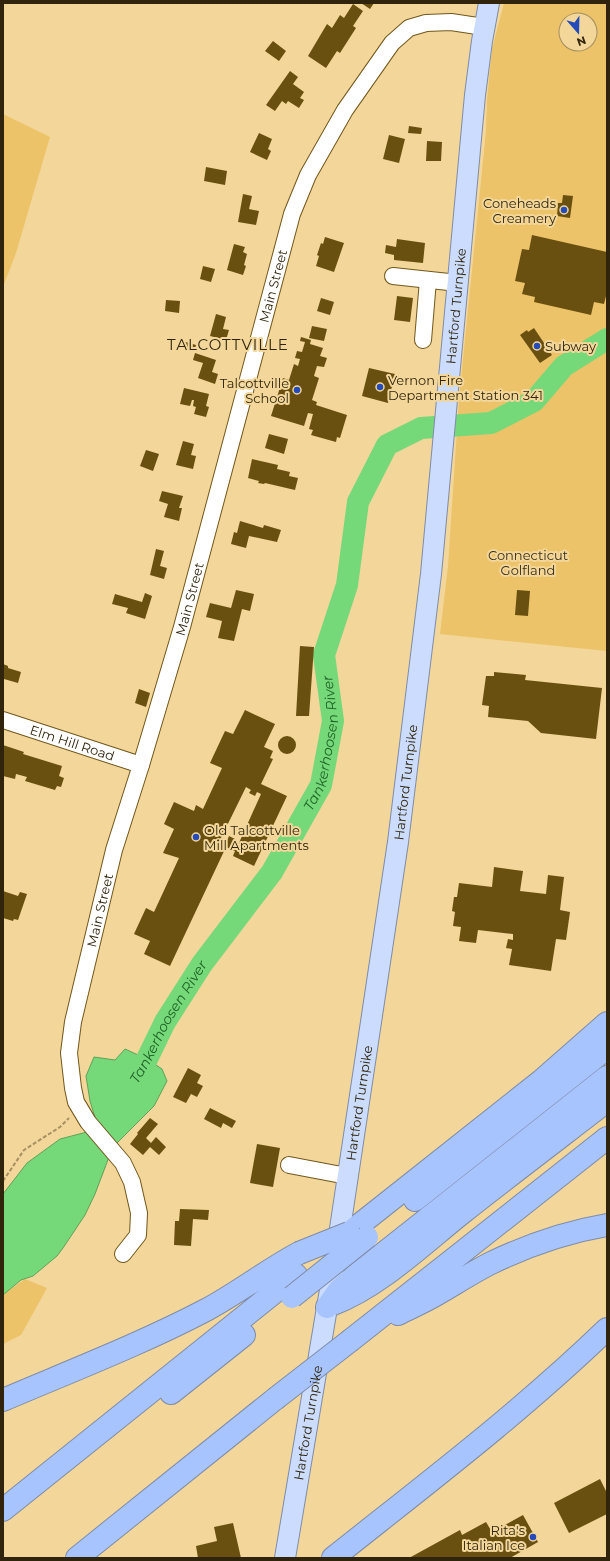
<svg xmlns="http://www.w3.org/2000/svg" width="610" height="1561" font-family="Montserrat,sans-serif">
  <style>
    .green { fill: #edc369; fill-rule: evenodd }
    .water { fill: #75d879; stroke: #60a258 }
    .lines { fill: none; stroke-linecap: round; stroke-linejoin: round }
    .river { stroke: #75d879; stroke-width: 22 }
    .building { fill: #695011; fill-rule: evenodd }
    .minor-casing { stroke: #71571a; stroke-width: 18 }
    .major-casing { stroke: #7e8ca9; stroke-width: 22 }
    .highway-casing { stroke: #7e8ca9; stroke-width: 24 }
    .path { stroke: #a79162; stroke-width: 2; stroke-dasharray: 4 2; stroke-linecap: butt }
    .minor { stroke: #fff; stroke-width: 16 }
    .major { stroke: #cbdcfe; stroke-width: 20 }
    .highway { stroke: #a8c4fe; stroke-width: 22 }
    .highway-bridge-casing { stroke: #7e8ca9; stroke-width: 24; stroke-linecap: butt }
    .highway-bridge { stroke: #a8c4fe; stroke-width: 22 }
    .poi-dot { fill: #234bba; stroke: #f3d69a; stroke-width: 1.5 }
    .labels { text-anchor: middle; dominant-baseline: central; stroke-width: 4; stroke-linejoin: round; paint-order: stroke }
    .poi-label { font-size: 13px; fill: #30250c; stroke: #f3d69a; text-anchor: end }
    .street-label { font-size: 13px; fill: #30250c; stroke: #f3d69a }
    .park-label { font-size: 13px; fill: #392e18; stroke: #f3d69a }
    .water-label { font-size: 14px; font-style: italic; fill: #206326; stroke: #f3d69a }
    .quarter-label { font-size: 15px; letter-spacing: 1px; fill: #30250c; stroke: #f3d69a }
  </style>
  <rect width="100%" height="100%" fill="#f3d69a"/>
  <!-- green -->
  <path class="green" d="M504,3h103v648l-167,-17 8,-68 11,-167 27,-268 1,-31 5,-51zM566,20h24v24h-24z
    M3,114l47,23 -34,116 -13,34z
    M25,1279l22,9 -26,47 -18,9v-49z"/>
  <!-- water -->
  <path class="water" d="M125,1049l22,10 15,10 5,12 -13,25 -38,38 -7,13 -14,37 -10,21 -22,33 -6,8 -24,20 -12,4 -18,15v-101l24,-31 33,-24 27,-7 9,-11 -6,-20 -4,-25 8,-19 21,3z"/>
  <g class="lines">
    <!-- river -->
    <path class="river" id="s1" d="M132,1084l15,-25 18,-37 37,-58 70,-92 49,-87 12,-64 -9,-66 23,-70 11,-83 29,-57 34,-17 70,-5 43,-22 30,-35 43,-27"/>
  </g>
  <!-- building -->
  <path class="building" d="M361,3h13l-4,6z
    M353,4l10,7 -10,15 3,2 -16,25 -3,-2 -11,17 -18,-12 19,-32 5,4 8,-13 4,3z
    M273,41l13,10 -7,10 -14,-10z
    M290,71l8,6 -5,7 11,8 -4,6 4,2 -5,8 -11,-7 -2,3 -4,-3 -7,10 -9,-6z
    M409,126l13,2 -1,6 -13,-1z
    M259,133l13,6 -4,10 3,2 -4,9 -17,-8z
    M389,135l16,4 -6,24 -16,-4z
    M427,141l15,1 -1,19h-15z
    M206,167l21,4 -2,14 -21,-4z
    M243,194l9,2 -3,13 10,2 -3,14 -18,-3z
    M563,195l10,1 -3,22 -13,-2 1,-13h4z
    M532,235l75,17v40l-3,12 -10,-2 -3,13 -57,-13 1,-5 -13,-3 3,-11 -10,-2 7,-32 7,1z
    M325,237l19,6 -10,29 -18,-6 3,-10 -2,-1 4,-12 2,1z
    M397,239l28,4 -2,20 -29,-3v-5l-9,-2 1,-8 10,2z
    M234,244l11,3 -2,5 4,2 -3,11 2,1 -3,9 -16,-5z
    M203,266l12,3 -4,13 -11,-3z
    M397,296l16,2 -3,24 -16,-2z
    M321,298l13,4 -4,13 -13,-4z
    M166,300l14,1 -1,12 -14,-2z
    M216,314l10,3 -3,12 6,1 -3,10 -16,-4z
    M312,326l15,3 -3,12 -15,-3z
    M534,328l18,27 -12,8 -20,-28 7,-5 1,2z
    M301,337l10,3 -1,4 13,4 -3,8 7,2 -3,9 -7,-1 -3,10 5,2 -7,22 5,2 -1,3 31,10 -7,23 -3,-1 -1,5 -25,-7 2,-5 -4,-1 4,-15 -5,-1 -4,13 -33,-10 12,-38 6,2 5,-16 4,2 2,-7 -5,-1 2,-7 5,1 3,-10 -5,-1z
    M179,340l17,5 -2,7 -18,-5z
    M195,353l21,7 -4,12 6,2 -3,10 -17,-6 5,-15 -10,-3z
    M369,368l26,6 -7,29 -26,-7z
    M184,388l25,6 -3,12 3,1 -3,10 -12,-3 2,-7 -3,-1 1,-6h-2l-2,6 -10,-2z
    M269,434l19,5 -4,15 -19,-6z
    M183,441l11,3 -3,11 5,1 -3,13 -17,-4z
    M146,450l13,4 -6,17 -13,-5z
    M252,459l26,6 -1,4 13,3 -1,4 9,2 -3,12 -30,-7 -1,1 -6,-1 1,-2 -11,-3z
    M162,491l21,5 -4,12h3l-3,13 -15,-4 4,-13 -9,-3z
    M240,521l23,7 1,-3 17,5 -4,12 -28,-6 -3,12 -15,-4 3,-12 3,1z
    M156,549l8,2 -4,15 7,2 -3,11 -14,-4z
    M236,590l18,4 -4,17 -8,-2 -8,32 -16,-3 4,-17 -16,-4 4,-14 21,5z
    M517,590l13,1 -2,25 -13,-1z
    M145,593l7,3 -7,23 -19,-6 2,-5 -16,-4 3,-10 27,8z
    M300,646l14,1 -5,69h-13z
    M3,664l5,2v2l13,4 -3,11 -14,-4 -1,3z
    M494,672l32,3 -1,5 77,8 -6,51 -55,-6 -13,-12 -40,-4 1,-11 -7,-1 4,-29h8z
    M139,689l11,4 -4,14 -11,-4z
    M245,710l30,14 -11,23 9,4 -3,7 3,1 -12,25 26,12 -33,70 -21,-10 2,-5 -9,-4 -56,119 -26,-12 6,-13 -16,-7 12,-26 8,4 25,-54 -16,-5 11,-24 -10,-5 10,-22 20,9 2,-6 7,4 19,-41 -12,-5 15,-32 8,3zM246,787l5,3 -2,3 6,3 2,-4 4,2 -23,51 -5,-2 2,-4 -6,-3 -2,5 -6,-3z
    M278 745a9 9 0 1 1 18 0a9 9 0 1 1-18 0Z
    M3,745l21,7 -1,2 39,12 -3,10 5,2 -3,9 -4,-1 -2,4 -30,-9 2,-4 -11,-3 -1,5 -12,-3z
    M494,867l29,4 -3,20 26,3 2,-19 16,2 -4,33 10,2 -4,28 -10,-1 -5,32 -42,-6 3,-16 -6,-1 2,-9 5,1v-6l-35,-4 -2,13 -17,-2 2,-14 -8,-1 2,-14 -3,-1 2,-14h3l2,-14 33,4z
    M3,891l15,5 2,-4 7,2 -9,26 -4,-1 -1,2 -10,-3z
    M188,1068l13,7 -4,8 6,3 -6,11 -6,-3 -5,9 -13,-6z
    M210,1108l26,13 -4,7 -9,-5 -2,5 -17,-9z
    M150,1118l8,6 -12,14 5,5 5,-6 10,10 -7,8 -9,-8 -7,8 -13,-11 8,-10 -1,-1z
    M257,1144l23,4 -7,39 -23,-4z
    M180,1209l29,1 -1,10 -15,-1 -2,27 -17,-1 1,-24h4z
    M600,1479l7,14v21l-38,19 -15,-30z
    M523,1515l15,27 -28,16h-101l51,-28 2,5 24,-13 6,10z
    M233,1523l8,35h-43l-2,-12 21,-5 -3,-14z"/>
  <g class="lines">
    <defs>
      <g id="minor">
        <path d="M393,276l65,7"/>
        <path d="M423,340l5,-60"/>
        <path id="s2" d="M3,720l138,45"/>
        <path d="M289,1165l58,11"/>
        <path id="s3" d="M123,1254l15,-19 1,-22 -7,-31 -9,-19 -35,-41 -12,-20 -3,-14 -4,-35 4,-31 41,-172 27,-85 41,-138 110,-413 16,-39 37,-65 47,-67 17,-15 17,-5 25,-1 33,5"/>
      </g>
      <g id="major">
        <path id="s4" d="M285,1558l53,-316 60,-400 33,-268 44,-479 7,-54 7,-38"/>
      </g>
      <path id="highway" d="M415,1200l192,-152
        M349,1233l192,-152 66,-58
        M333,1304c47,-18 90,-60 129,-91 48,-38 97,-75 145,-112
        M327,1307l12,-17 16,-14 252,-199
        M398,1314c14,-7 28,-13 41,-21 17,-10 33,-20 50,-29 37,-18 77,-32 118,-39
        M351,1340l256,-202
        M171,1393l73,-58
        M3,1400c68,-29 138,-56 203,-90 32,-17 61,-40 93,-57
        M3,1510l293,-235
        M77,1558l198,-159
        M333,1558c93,-74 188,-146 274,-229"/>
    </defs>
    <!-- minor casing -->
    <use href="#minor" class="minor-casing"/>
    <!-- major casing -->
    <use href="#major" class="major-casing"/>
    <!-- highway casing -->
    <use href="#highway" class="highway-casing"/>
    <!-- path -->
    <path class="path" d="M3,1181l21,-31 36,-23 9,-9"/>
    <!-- minor -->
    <use href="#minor" class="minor"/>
    <!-- major -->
    <use href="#major" class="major"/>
    <!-- highway -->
    <use href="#highway" class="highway"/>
    <defs>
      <path id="highway-bridge" d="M299,1253l50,-20
        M292,1297l75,-60
        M275,1399l76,-59"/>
    </defs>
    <!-- highway-bridge casing -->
    <use href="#highway-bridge" class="highway-bridge-casing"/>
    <!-- highway-bridge -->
    <use href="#highway-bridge" class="highway-bridge"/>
  </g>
  <!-- markers -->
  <g class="poi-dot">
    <circle cx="564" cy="210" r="4"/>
    <circle cx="537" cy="346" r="4"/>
    <circle cx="380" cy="387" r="4"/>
    <circle cx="297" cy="390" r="4"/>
    <circle cx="196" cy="837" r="4"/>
    <circle cx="533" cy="1537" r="4"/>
  </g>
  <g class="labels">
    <!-- poi labels -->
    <g class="poi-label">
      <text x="556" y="203">Coneheads<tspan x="556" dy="15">Creamery</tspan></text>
      <text x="545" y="346" text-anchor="start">Subway</text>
      <text x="388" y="380" text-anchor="start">Vernon Fire<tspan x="388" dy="15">Department Station 341</tspan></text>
      <text x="289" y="383">Talcottville<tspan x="289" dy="15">School</tspan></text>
      <text x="204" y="830" text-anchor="start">Old Talcottville<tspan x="204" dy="15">Mill Apartments</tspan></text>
      <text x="525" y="1530">Rita's<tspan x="525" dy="15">Italian Ice</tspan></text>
    </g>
    <!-- street labels -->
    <g class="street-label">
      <text stroke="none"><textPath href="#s3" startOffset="1020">Main Street</textPath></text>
      <text stroke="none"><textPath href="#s4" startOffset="1264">Hartford Turnpike</textPath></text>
      <text stroke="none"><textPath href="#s3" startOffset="696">Main Street</textPath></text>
      <text stroke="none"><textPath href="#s2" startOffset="73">Elm Hill Road</textPath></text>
      <text stroke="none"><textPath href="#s4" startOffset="785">Hartford Turnpike</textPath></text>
      <text stroke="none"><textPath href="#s3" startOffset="372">Main Street</textPath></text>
      <text stroke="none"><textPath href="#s4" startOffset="461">Hartford Turnpike</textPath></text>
      <text stroke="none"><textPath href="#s4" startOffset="137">Hartford Turnpike</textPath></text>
    </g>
    <!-- park labels -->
    <g class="park-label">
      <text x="528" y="555">Connecticut<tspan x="528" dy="15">Golfland</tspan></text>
    </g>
    <!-- water labels -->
    <g class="water-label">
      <text stroke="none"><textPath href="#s1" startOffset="396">Tankerhoosen River</textPath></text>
      <text stroke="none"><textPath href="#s1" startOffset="72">Tankerhoosen River</textPath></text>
    </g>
    <!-- quarter labels -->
    <g class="quarter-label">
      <text x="228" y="344">TALCOTTVILLE</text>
    </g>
  </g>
  <!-- border -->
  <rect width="610" height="1561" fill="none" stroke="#30250c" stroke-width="8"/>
  <!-- north arrow -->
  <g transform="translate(578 32) rotate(160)"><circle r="19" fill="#f3d69a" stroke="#a58f61"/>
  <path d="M0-3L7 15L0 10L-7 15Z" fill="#234bba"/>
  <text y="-6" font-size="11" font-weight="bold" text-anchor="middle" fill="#30250c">N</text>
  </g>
</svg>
